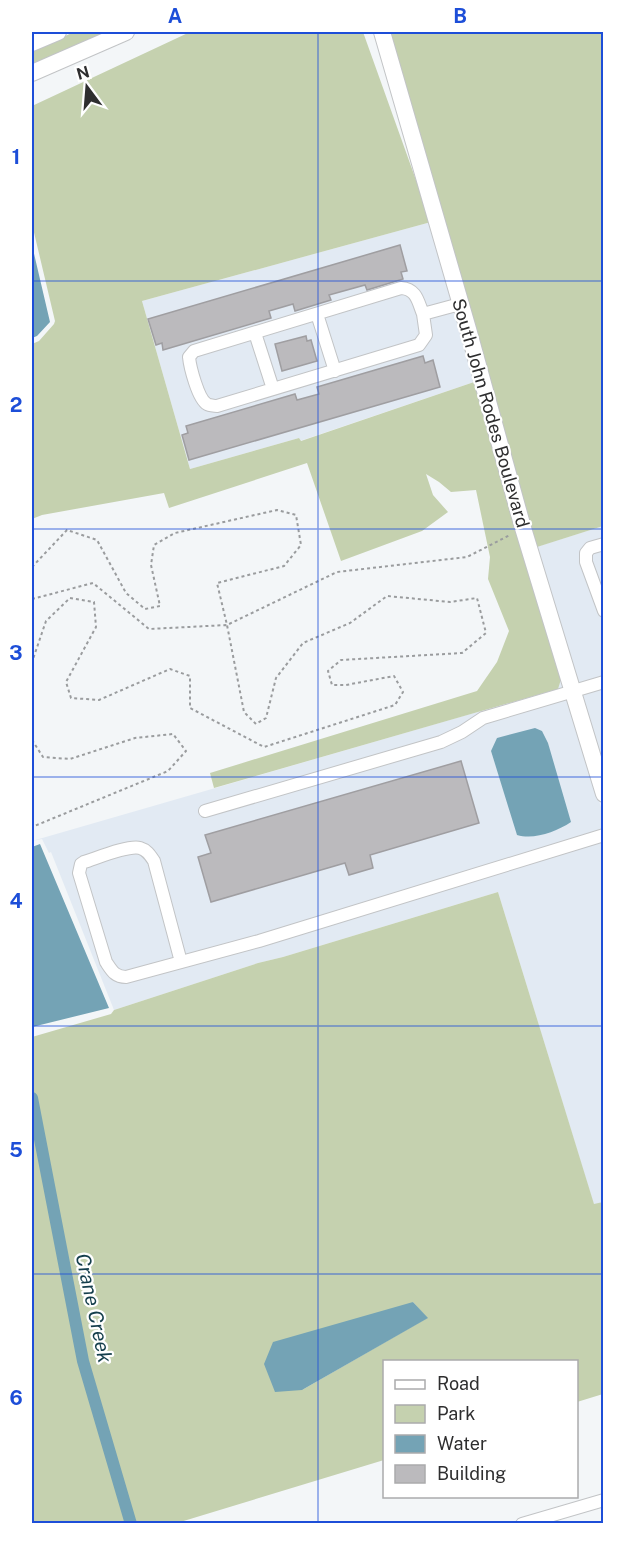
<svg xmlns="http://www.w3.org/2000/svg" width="635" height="1555" font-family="'Public Sans',sans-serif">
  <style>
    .built { fill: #e2eaf3; fill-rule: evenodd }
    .green { fill: #c5d1af; fill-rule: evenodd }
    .water { fill: #74a3b5 }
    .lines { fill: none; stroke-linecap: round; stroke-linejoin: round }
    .canal { stroke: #74a3b5; stroke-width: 12 }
    .building { fill: #bbbabd; stroke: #9f9ea1; stroke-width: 1.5 }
    .minor-casing { stroke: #c2c4c6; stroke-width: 14 }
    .major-casing { stroke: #c2c4c6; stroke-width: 18 }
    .path { stroke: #9a9c9e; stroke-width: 2; stroke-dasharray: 3 3; stroke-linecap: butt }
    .minor { stroke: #fff; stroke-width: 12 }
    .major { stroke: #fff; stroke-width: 16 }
    .grid { fill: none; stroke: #1d4ed8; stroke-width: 1.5; stroke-opacity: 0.55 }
    .labels { text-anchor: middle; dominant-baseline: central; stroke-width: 4.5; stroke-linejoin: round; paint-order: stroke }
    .street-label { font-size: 18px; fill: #2e2e2f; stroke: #fff }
    .water-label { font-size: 20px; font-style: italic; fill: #143e4c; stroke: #fff }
    .neatline { fill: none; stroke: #1d4ed8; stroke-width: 2 }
    .grid-label { font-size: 20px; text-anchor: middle; font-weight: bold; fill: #1d4ed8 }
  </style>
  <rect width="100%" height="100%" fill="#f3f6f8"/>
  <!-- built -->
  <path class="built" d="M431,222l46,159 -177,60 -1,-3 -109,31 -48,-168z
    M603,526v248l-67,-227z
    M562,676l41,138v388l-9,3 -96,-313 -215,65 -25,6 -144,47 -63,-158 -2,1 -7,-14 -10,2 525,-152zM548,743l3,14 -33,78 -27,-84z"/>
  <!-- green -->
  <path class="green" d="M74,32h36l-78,34v-15z
    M190,32h173l68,190 -289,79 48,168 109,-31 2,3 176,-60 85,295 -4,13 -344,99 -4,-15 267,-82 20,-29 12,-31 -21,-52 2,-22 -14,-67 -25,2 -12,-10 -13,-8 7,21 15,17 -26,19 -81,30 -34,-98 -138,45 -5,-15 -122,22 -10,4v-175l7,-3 15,-17 1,-3 -23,-97v-118z
    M388,32h215v494l-66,21z
    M498,892l96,312 9,-2v192l-26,8 -1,-40h-192v98l-207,63h-145v-486l79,-23 3,-4 144,-47 25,-6zM413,1302l14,16 -125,72z"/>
  <!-- water -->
  <path class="water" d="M32,245l18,77 -13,14 -5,2z
    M535,728l7,3 6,12 23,79c-15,10 -37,18 -54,13l-26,-84 6,-13z
    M40,844l69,164 -77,19v-180z
    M413,1302l15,16 -126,72 -27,2 -11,-28 9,-22z"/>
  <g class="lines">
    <!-- canal -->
    <path class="canal" d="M32,1098l51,263 48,163"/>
  </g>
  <!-- building -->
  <path class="building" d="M400,245l7,26 -6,1 2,7 -36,11 -2,-5 -36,10 2,5 -36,11 -2,-7 -24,7 2,7 -108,32 -1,-7 -6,2 -8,-26z
    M306,336l1,5 4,-1 6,21 -35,10 -7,-27z
    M423,356l2,7 8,-3 7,27 -251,73 -7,-25 6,-2 -2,-7 109,-32 2,6 22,-6 -2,-7z
    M461,761l18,62 -109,32 3,13 -24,7 -4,-12 -134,39 -13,-45 13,-4 -6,-18z"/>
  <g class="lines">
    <defs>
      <path id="minor" d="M317,314l18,57
        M423,314l3,21 -7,10 -202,61c-2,0 -9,-1 -10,-2 -9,-5 -17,-37 -18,-47l5,-6 207,-63c16,1 17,14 22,26l37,-10
        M255,333l18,56
        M604,544l-14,4 -4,5v9l18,49
        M205,811l236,-69 21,-10 21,-14 121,-36
        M181,962l-27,-101c-4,-6 -7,-11 -14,-13 -12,-3 -43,10 -56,14l-3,2 -2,9 27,89c6,9 9,15 20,15l133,-36 345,-106
        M522,1524l82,-24"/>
      <path id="major" d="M382,32l86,297 55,199 81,266
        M32,43l26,-11
        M32,73l94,-41"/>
    </defs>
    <!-- minor casing -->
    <use href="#minor" class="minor-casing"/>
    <!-- major casing -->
    <use href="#major" class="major-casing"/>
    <!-- path -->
    <path class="path" d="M32,567l35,-37 30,10 29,53 19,16 15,-3 -9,-41 3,-20 21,-12 102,-23 19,5 5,30 -17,21 -67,17 10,42 17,87 12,12 10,-6 10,-40 27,-35 47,-20 37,-27 63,6 27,-4 9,35 -24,20 -121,7 -13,11 4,14h14l48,-9 9,16 -8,13 -131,42 -74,-39v-32l-20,-7 -71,31 -28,-2 -5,-16 30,-55 -2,-25 -24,-4 -24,23 -14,41
      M32,599l61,-16 56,46 78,-4 110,-53 130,-15 43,-22
      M32,740l11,17 27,2 65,-21 38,-4 13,17 -18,20 -136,56"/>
    <!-- minor -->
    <use href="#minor" class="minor"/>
    <!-- major -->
    <use href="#major" class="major"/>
  </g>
  <!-- grid -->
  <path class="grid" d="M318,32v1492M32,281h572M32,529h572M32,777h572M32,1026h572M32,1274h572"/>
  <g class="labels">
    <!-- street labels -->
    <g class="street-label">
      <text transform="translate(491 413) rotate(74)">South John Rodes Boulevard</text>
    </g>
    <!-- water labels -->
    <g class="water-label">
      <text transform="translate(94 1308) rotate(78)">Crane Creek</text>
    </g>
  </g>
  <!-- border -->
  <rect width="635" height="1555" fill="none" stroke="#ffffff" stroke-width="66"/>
  <!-- legend -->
  <rect x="383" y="1360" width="195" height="138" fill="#ffffff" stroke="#ababac" stroke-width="1.5"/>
  <rect x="395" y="1380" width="30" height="9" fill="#ffffff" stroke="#ababac" stroke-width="1.5"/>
  <text x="437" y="1390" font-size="18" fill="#2e2e2f">Road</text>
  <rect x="395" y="1405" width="30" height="18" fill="#c5d1af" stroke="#ababac" stroke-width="1.5"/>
  <text x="437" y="1420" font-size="18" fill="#2e2e2f">Park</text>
  <rect x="395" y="1435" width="30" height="18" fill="#74a3b5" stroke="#ababac" stroke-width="1.5"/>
  <text x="437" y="1450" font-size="18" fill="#2e2e2f">Water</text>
  <rect x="395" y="1465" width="30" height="18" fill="#bbbabd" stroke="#ababac" stroke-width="1.5"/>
  <text x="437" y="1480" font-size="18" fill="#2e2e2f">Building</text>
  <!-- north arrow -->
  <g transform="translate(87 87) rotate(344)" stroke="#ffffff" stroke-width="4.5" paint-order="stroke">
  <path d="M0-4.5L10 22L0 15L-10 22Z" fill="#2e2e2f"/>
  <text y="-9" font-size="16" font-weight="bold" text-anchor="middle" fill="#2e2e2f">N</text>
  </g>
  <rect x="33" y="33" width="569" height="1489" class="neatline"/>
  <g class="grid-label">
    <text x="175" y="23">A</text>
    <text x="460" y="23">B</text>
    <text x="16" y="164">1</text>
    <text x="16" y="412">2</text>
    <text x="16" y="660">3</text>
    <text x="16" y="908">4</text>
    <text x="16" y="1157">5</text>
    <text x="16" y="1405">6</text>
  </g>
</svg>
